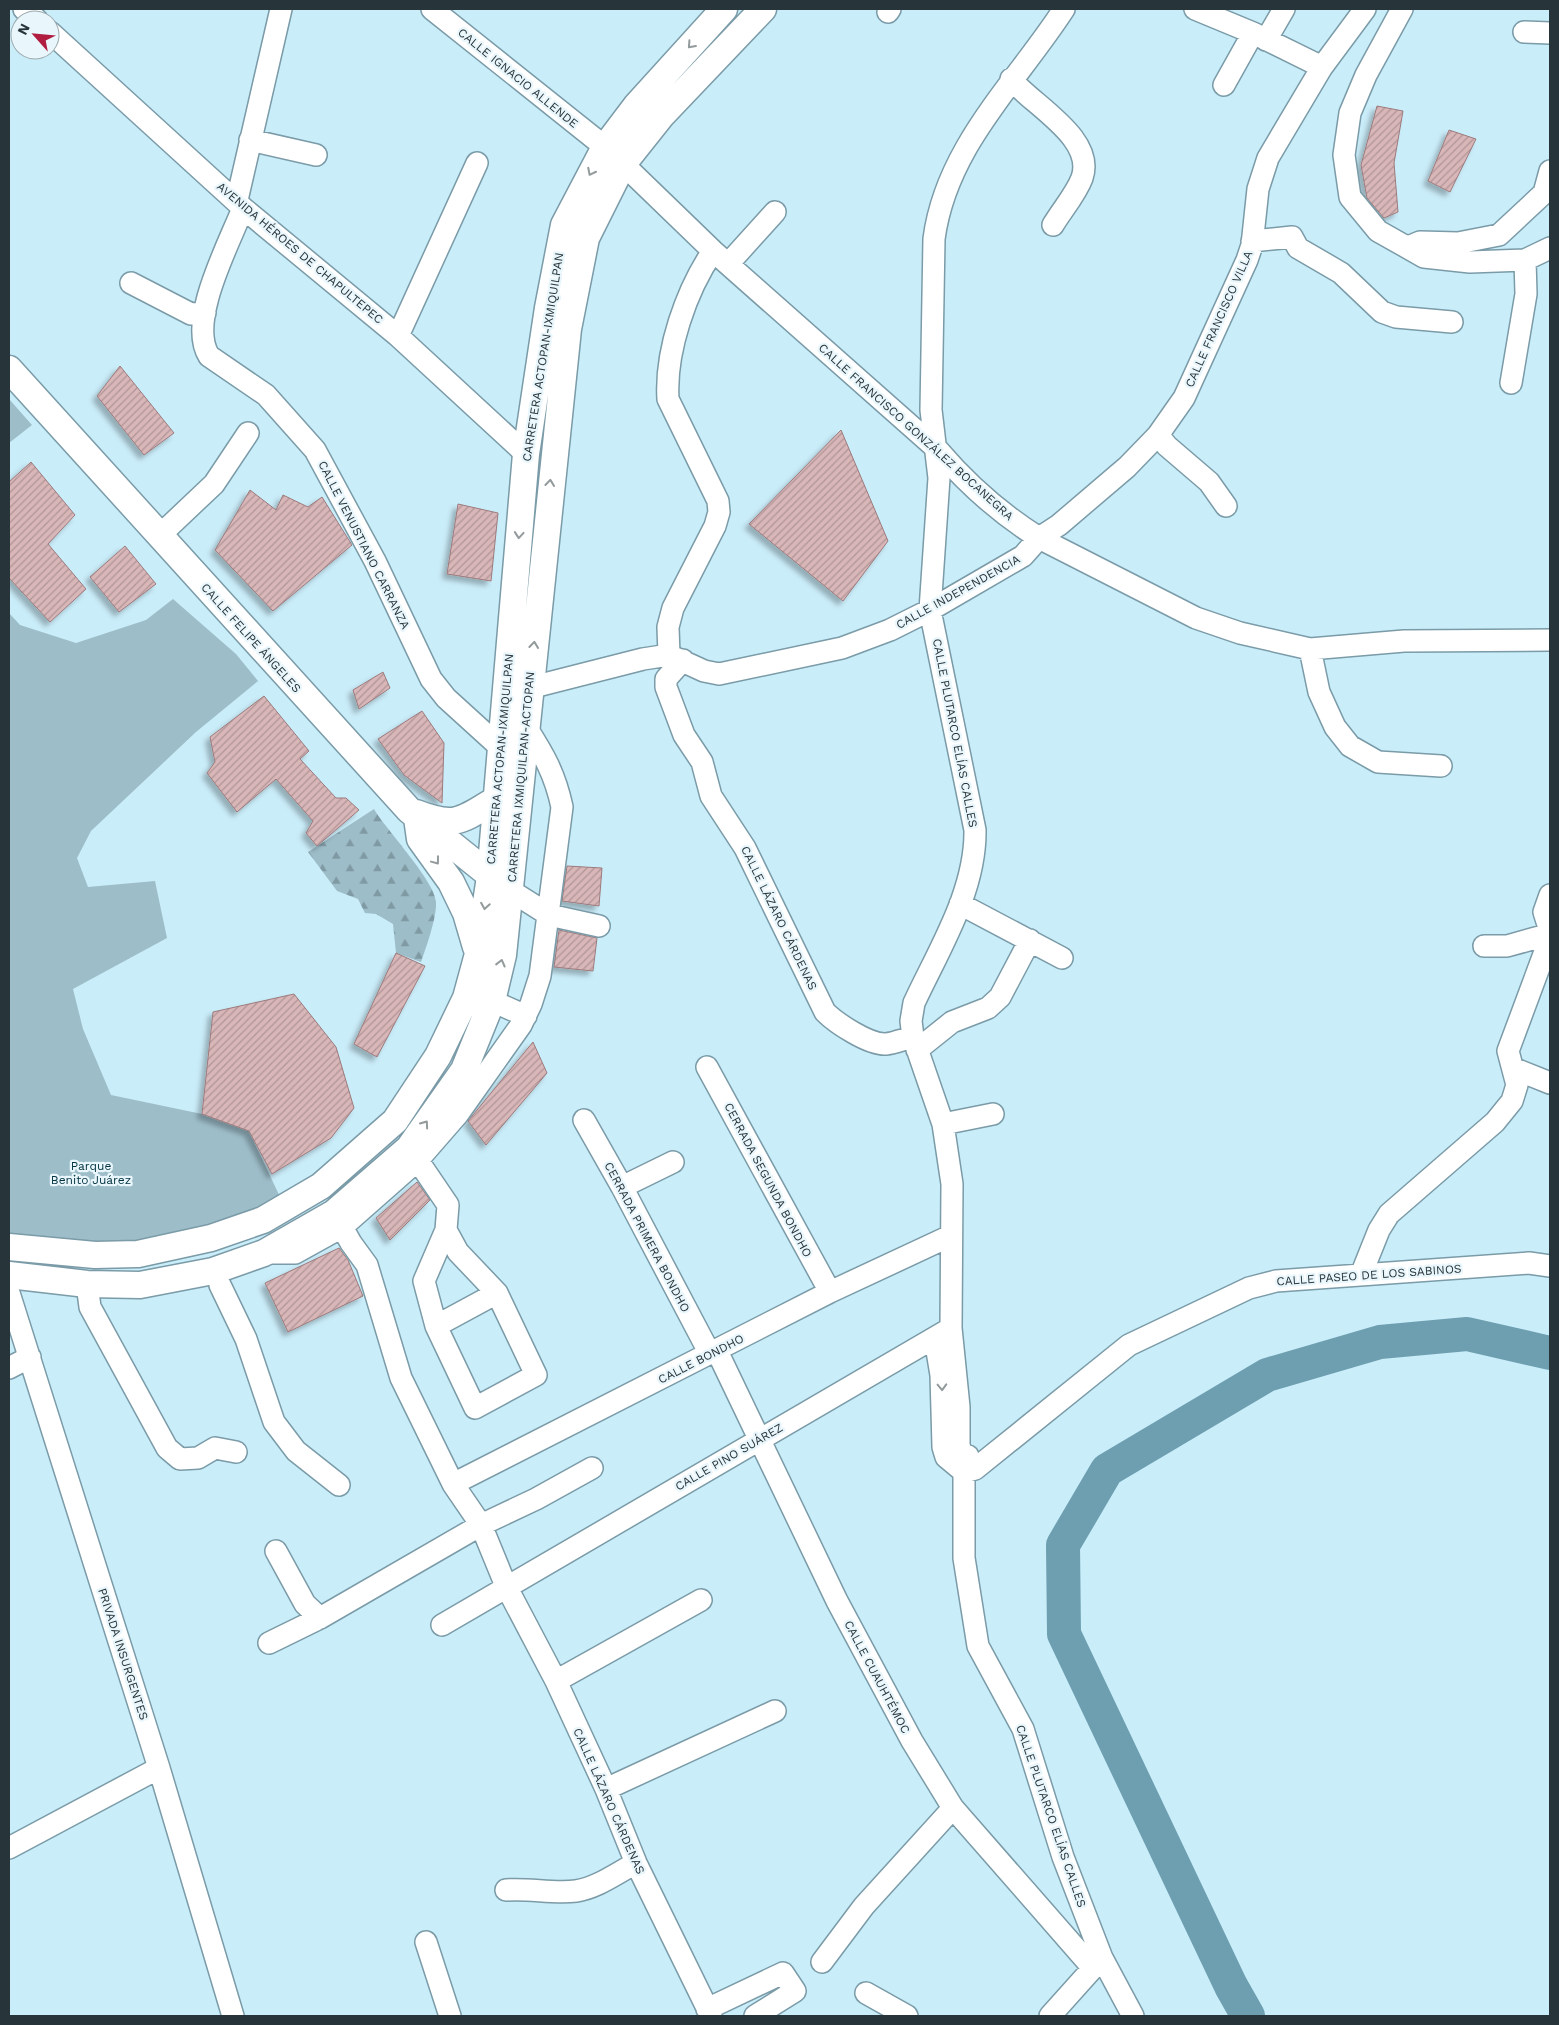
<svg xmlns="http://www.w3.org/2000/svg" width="1559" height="2025" font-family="'Work Sans',sans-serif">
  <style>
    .green { fill: #9dbdc9 }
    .forest { fill: url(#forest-firs) }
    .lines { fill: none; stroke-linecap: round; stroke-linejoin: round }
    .river { stroke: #6d9fb0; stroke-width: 34 }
    .building { fill: url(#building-hatch); stroke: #9c7b7d; filter: url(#shadow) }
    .minor-casing { stroke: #7a9ba7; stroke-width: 24 }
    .major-casing { stroke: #7a9ba7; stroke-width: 29 }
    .minor { stroke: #fff; stroke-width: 21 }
    .major { stroke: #fff; stroke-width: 26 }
    .oneway { stroke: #939a9c }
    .labels { text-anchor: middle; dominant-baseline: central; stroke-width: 4.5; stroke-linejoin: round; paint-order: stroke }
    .street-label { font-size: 12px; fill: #27353a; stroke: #e9f6fb }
    .park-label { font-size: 12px; fill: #023240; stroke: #e9f6fb }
  </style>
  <defs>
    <pattern id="forest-firs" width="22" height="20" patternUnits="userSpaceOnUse" patternTransform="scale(1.25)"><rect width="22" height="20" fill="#9dbdc9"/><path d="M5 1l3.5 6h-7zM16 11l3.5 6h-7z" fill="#809aa4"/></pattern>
    <pattern id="building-hatch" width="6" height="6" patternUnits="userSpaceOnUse" patternTransform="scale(1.25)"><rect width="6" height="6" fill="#d9b6b8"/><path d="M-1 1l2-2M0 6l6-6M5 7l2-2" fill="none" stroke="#b09597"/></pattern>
    <filter id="shadow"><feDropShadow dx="-4.5" dy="4.5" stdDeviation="2.5" flood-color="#0004"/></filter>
  </defs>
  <rect width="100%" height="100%" fill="#caedfa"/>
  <!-- green -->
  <path class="green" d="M9,399l23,26 -23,18z
    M173,599l63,55 22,27 -62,51 -105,99 -14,27 11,29 67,-6 12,57 -94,51 10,40 28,66 91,19 47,17 32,68 -109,43 -77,13 -86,-16v-626l11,12 56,18 70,-23z"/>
  <!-- forest -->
  <path class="forest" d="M374,809c13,22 61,72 62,93 1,15 -10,46 -15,60l-25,-9 -3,-29 -17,-10 -11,-1 -7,-14 -21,-8 -29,-39z"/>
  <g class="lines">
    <!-- river -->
    <path class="river" d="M1248,2016l-17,-30 -167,-352 -1,-89 44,-75 160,-95 113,-33 87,-8 83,19"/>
  </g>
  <!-- building -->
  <path class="building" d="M1377,106l26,5 -9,52 4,49 -14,6 -17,-20 -6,-33z
    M1449,130l27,9 -26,53 -22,-11z
    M120,366l54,67 -30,22 -47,-59z
    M841,430l47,111 -45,60 -94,-77z
    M31,462l44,53 -27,29 38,45 -36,33 -41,-44v-96z
    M250,490l26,20 7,-15 25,12 14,-10 30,48 -79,66 -58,-61z
    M458,504l40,9 -7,68 -44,-7z
    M125,546l31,38 -37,28 -29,-35z
    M383,672l7,16 -31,21 -6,-19z
    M264,696l45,55 -9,8 36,39h10l13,12 -42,36 -11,-13 7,-12 -37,-42 -39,33 -30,-39 8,-11 -5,-25z
    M422,711l22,32 -2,60 -38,-28 -26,-36z
    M567,866l35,2 -3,38 -37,-5z
    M559,930l38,8 -4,33 -39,-4z
    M396,953l29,13 -48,91 -23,-13z
    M294,994l42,53 18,61 -23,30 -59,36 -23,-43 -47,-17 11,-102z
    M533,1042l14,31 -61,72 -18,-24z
    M417,1182l13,18 -40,40 -14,-22z
    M339,1248l9,12 15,36 -75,36 -23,-49z"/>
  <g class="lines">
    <defs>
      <path id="minor" d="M24,9l13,11
        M432,9l173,138
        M1195,9l58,24 69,34
        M1402,9l-36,66 -16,38 -6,42 6,42 28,34 46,26 46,5 55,-2 25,-12
        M888,12l2,-3
        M50,32l193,176 155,128 128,118
        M1524,32l26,1
        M1266,40l18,-31
        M1011,79c21,26 85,59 71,99 -6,16 -20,32 -29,47
        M1224,85l29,-52
        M250,140l66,15
        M623,164l90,87 225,199c29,34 63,64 101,88l157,80 44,15 70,16 94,-8 146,-1
        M237,200l44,-191
        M243,208c-14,36 -56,113 -34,148l57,39 49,55 60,111 56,118 15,19 55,50
        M1252,241l40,-4 6,11 43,25 41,39 14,5 56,5
        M1408,247l12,-5 38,1 41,-8 45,-42 6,-22
        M728,264l47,-52
        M131,283l60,31 14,-1
        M398,336l79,-173
        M1511,383l15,-89 -1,-34
        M1158,435l9,11 42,36 17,24
        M159,536l55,-52 34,-51
        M1310,649l9,43 16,35 15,19 28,16 63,4
        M669,655l-1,-28 5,-19 42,-82 4,-14 -1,-11 -50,-102c-3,-48 18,-108 45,-148
        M683,660l-17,19v8l18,48 18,27 9,34 34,52 80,164c11,11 44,33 61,32 9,-1 18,-5 27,-7
        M529,688l114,-29 26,-4 35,16 15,3 123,-26 48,-18 40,-20 93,-54 16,-18 20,-13 68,-58 31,-32 26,-37 63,-138 5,-15 6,-56 10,-31 54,-91 43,-58
        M511,891l38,24 50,11
        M1550,895l-6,17 6,19
        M960,904l102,54
        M1484,946h23l43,-12
        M492,1001l34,15
        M917,1050l35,-28 36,-14 12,-11 30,-57
        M707,1067l123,225
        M1515,1069l35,14
        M584,1120l38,67 88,167
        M943,1124l50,-10
        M410,1149l38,56 -2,25 12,22 39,41 39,82 -61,33 -39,-82 -12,-45 22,-51
        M622,1187l51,-25
        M334,1213l17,30 16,22 34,113 52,106 28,41 25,61 50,95 50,108 30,74 75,153
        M264,1253h31l47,-26 76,-67 40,-46 63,-89 10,-21 9,-28 22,-169c-7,-33 -18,-52 -36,-80
        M1361,1275l18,-45 10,-16 106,-92 17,-21 5,-16 -9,-34 42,-113
        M87,1284l3,23 77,141 13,11 18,-1 17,-10 21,4
        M220,1285l26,54 28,83 22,29 43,34
        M9,1293l150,475 74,248
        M436,1326l61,-33
        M935,1339l6,36 2,72 3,10 18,15 11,-3 154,-124 120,-57 27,-7 253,-18 21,3
        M717,1351l120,250 75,140 41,67 139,159
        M9,1368l21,-11
        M968,1456l-6,-3 -3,-7v-39l-8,-79 1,-144 -9,-60 -30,-87 -2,-16 3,-18c25,-54 62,-112 61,-173l-45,-220 9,-132 -8,-68 3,-171c12,-92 82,-156 130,-230
        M968,1458l-4,14v86l14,88 45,83 40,128 39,101 31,58
        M453,1484l377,-192 120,-56
        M276,1551l29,53 15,14
        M442,1625l504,-294
        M269,1643l51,-25 161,-93 55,-26 56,-31
        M556,1681l145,-81
        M606,1789l169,-78
        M9,1848l150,-80
        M506,1890c23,-2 48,4 70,1 21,-3 41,-18 60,-28
        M426,1942l24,74
        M822,1962l42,-56 89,-98
        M866,1993l41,23
        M707,2009l76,-36 12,18 -40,25
        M1050,2016l52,-58"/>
      <path id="major" d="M9,369l400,441 92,74
        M416,813c39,15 45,8 79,-13
        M417,818l3,21 31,43 15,31 10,34
        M9,1247l86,8 43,-1 73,-16 52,-18 58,-34 74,-65 43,-65 28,-58 12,-44 12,-77 36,-423 22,-146 16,-83 41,-78 31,-41 88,-97
        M9,1275l78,9 53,1 73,-14 51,-18 70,-40 75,-65 55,-78 28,-69 11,-46 65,-626 18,-91 37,-74 39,-49 101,-106"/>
    </defs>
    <!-- minor casing -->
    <use href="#minor" class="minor-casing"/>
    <!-- major casing -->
    <use href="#major" class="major-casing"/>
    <!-- minor -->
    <use href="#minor" class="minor"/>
    <!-- major -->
    <use href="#major" class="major"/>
  </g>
  <!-- one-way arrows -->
  <defs><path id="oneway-chevron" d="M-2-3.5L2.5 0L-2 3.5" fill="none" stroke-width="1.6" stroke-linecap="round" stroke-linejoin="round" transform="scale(1.25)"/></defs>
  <g class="oneway">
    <use href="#oneway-chevron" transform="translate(691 45) rotate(132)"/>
    <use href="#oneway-chevron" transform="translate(591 172) rotate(117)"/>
    <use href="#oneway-chevron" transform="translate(550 483) rotate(-84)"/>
    <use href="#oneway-chevron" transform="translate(519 535) rotate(95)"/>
    <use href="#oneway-chevron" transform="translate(534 645) rotate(-84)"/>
    <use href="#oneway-chevron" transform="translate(436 861) rotate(53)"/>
    <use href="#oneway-chevron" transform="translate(485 906) rotate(99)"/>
    <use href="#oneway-chevron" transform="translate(501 963) rotate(-76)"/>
    <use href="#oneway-chevron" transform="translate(425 1124) rotate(-55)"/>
    <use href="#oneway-chevron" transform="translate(942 1387) rotate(88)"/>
  </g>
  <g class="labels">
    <!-- street labels -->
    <g class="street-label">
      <text transform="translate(518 78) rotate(39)">CALLE IGNACIO ALLENDE</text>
      <text transform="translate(300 253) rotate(40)">AVENIDA HÉROES DE CHAPULTEPEC</text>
      <text transform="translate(1219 319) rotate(-66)">CALLE FRANCISCO VILLA</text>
      <text transform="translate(543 357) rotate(-81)">CARRETERA ACTOPAN-IXMIQUILPAN</text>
      <text transform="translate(916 432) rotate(42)">CALLE FRANCISCO GONZÁLEZ BOCANEGRA</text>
      <text transform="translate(364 545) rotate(63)">CALLE VENUSTIANO CARRANZA</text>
      <text transform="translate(958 592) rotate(-29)">CALLE INDEPENDENCIA</text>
      <text transform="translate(251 638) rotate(48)">CALLE FELIPE ÁNGELES</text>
      <text transform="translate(955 733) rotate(79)">CALLE PLUTARCO ELÍAS CALLES</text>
      <text transform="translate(500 759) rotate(-85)">CARRETERA ACTOPAN-IXMIQUILPAN</text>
      <text transform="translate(521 777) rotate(-85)">CARRETERA IXMIQUILPAN-ACTOPAN</text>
      <text transform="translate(779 918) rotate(64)">CALLE LÁZARO CÁRDENAS</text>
      <text transform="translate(768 1180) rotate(62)">CERRADA SEGUNDA BONDHO</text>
      <text transform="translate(647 1237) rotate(62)">CERRADA PRIMERA BONDHO</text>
      <text transform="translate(1369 1275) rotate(-4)">CALLE PASEO DE LOS SABINOS</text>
      <text transform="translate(701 1359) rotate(-27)">CALLE BONDHO</text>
      <text transform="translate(729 1457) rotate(-30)">CALLE PINO SUÁREZ</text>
      <text transform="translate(123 1654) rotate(72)">PRIVADA INSURGENTES</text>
      <text transform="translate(877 1677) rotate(62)">CALLE CUAUHTÉMOC</text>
      <text transform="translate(609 1801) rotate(66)">CALLE LÁZARO CÁRDENAS</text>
      <text transform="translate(1051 1816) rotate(71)">CALLE PLUTARCO ELÍAS CALLES</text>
    </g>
    <!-- park labels -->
    <g class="park-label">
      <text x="91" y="1166">Parque<tspan x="91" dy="14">Benito Juárez</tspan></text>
    </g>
  </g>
  <!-- border -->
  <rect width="1559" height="2025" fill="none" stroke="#27353a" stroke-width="20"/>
  <!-- north arrow -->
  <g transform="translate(35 35) rotate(297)"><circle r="24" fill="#e9f6fb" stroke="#9ba9ae"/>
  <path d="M0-4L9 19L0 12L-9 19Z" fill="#b01d41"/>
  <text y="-8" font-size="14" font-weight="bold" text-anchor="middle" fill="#27353a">N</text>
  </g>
</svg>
